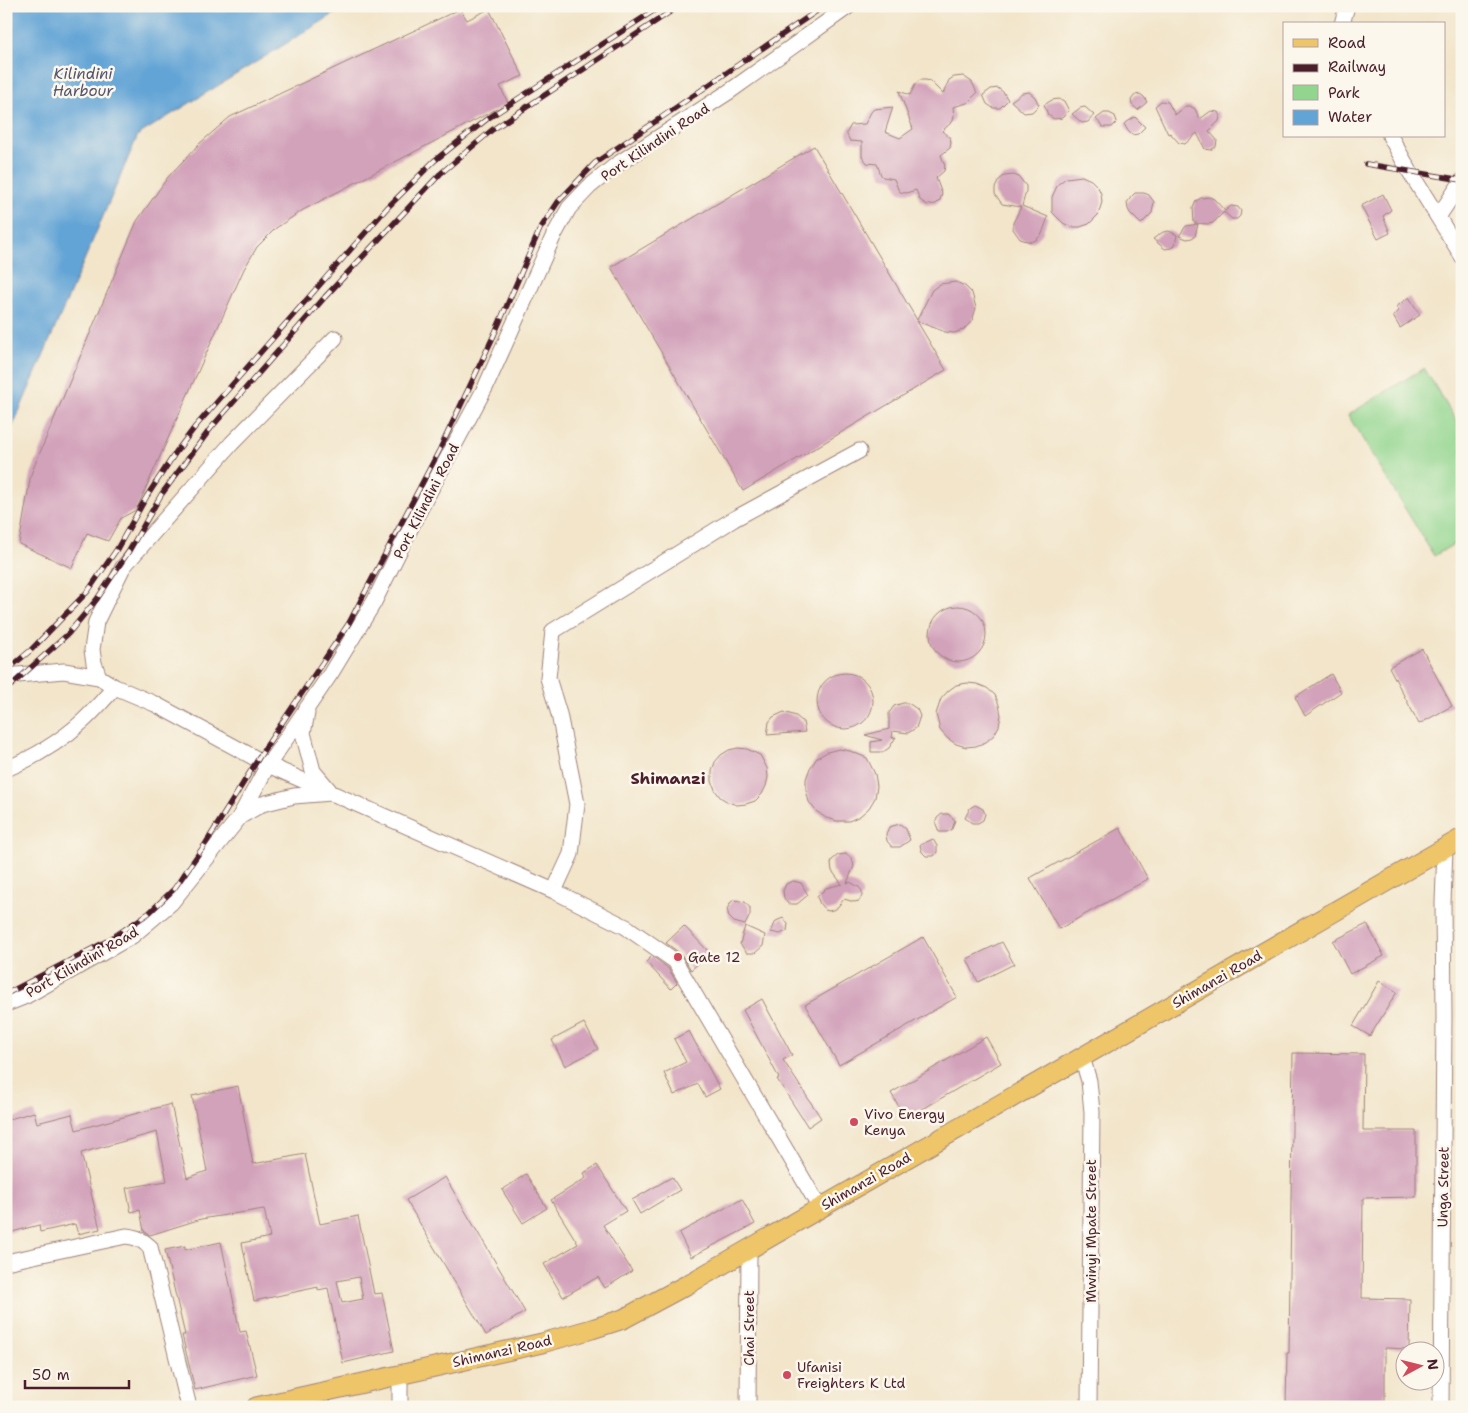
<svg xmlns="http://www.w3.org/2000/svg" width="1468" height="1413" font-family="'Shantell Sans',sans-serif">
  <style>
    .green { fill: #92d58e; stroke: #6e7a5c }
    .water { fill: #63a4d6; stroke: #566280 }
    .building { fill: #d2a1ba; fill-rule: evenodd }
    .lines { fill: none; stroke-linecap: round; stroke-linejoin: round }
    .minor-casing { stroke: #9e827a; stroke-width: 17 }
    .major-casing { stroke: #9e827a; stroke-width: 21 }
    .minor { stroke: #fff; stroke-width: 15 }
    .major { stroke: #eec569; stroke-width: 19 }
    .rail-casing { stroke: #4a1f2b; stroke-width: 5.5 }
    .rail { stroke: #fbf7ec; stroke-width: 4; stroke-dasharray: 11; stroke-linecap: butt }
    .poi-dot { fill: #d1495b; stroke: #fbf7ec; stroke-width: 2 }
    .labels { text-anchor: middle; dominant-baseline: central; stroke-width: 5; stroke-linejoin: round; paint-order: stroke }
    .street-label { font-size: 14px; fill: #4a1f2b; stroke: #fbf7ec }
    .poi-label { font-size: 14px; fill: #4a1f2b; stroke: #fbf7ec; text-anchor: start }
    .water-label { font-size: 15px; font-style: italic; fill: #54546f; stroke: #fbf7ec }
    .quarter-label { font-size: 16px; font-weight: bold; fill: #4a1f2b; stroke: #fbf7ec }
  </style>
  <rect width="100%" height="100%" fill="#fbf7ec"/>
  <filter id="ink" filterUnits="userSpaceOnUse"><feTurbulence type="fractalNoise" baseFrequency=".02" numOctaves="2"/><feDisplacementMap in="SourceGraphic" scale="10" xChannelSelector="R" yChannelSelector="G"/><feConvolveMatrix kernelMatrix="1 2 1 2 8 2 1 2 1" color-interpolation-filters="sRGB"/></filter>
  <filter id="wash" filterUnits="userSpaceOnUse"><feTurbulence type="fractalNoise" baseFrequency=".0096" numOctaves="4" result="noise"/><feDisplacementMap in="SourceGraphic" scale="20" xChannelSelector="R" yChannelSelector="G"/><feGaussianBlur stdDeviation="1.12" result="paint"/><feColorMatrix in="noise" values="0 0 0 0 0 0 0 0 0 0 0 0 0 0 0 0 0 1.4 0 .05"/><feComposite in="paint" operator="in"/></filter>
  <g filter="url(#wash)">
    <rect width="100%" height="100%" fill="#f2e5ca"/>
    <!-- green -->
    <path class="green" d="M1424,368l38,62v109l-28,17 -86,-141z"/>
    <!-- water -->
    <path class="water" d="M6,6h341l-209,129 -132,307z"/>
    <g id="blocks">
      <!-- building -->
      <path class="building" d="M460,9l7,11 22,-11 34,67 -23,10 8,17 -205,107 -27,18 -19,19 -13,22 -108,241 -15,8 -13,23 -21,-8 -15,35 -53,-24 12,-70 106,-253 31,-44 31,-33 31,-27z
        M963,76l9,6 5,11 -10,10 -14,4 1,9 -1,5 -11,10 8,7 1,5 -1,5 -9,7 4,11 -1,5 -8,7 6,16 -2,6 -4,4 -9,1 -7,-5 -4,-10 -10,3 -6,-1 -2,-3 -4,-10 -11,-2 -2,-2 -4,-11 -10,-1 -5,-7v-14l-12,-1 -3,-6v-3l4,-7 14,-1 6,-12 3,-3 19,-2 -8,25 15,6 13,-9 -14,-38 11,4 6,-12 4,-3h6l4,1 13,13 6,-14 5,-3z
        M998,88l6,5 4,7 -8,8h-7l-6,-4 -4,-9 8,-6z
        M1029,92l6,5 4,8 -7,7 -8,1 -13,-12 11,-8z
        M1140,94l4,3 3,5 -9,8 -6,-5 -1,-5 4,-5z
        M1059,99l6,4 4,8 -7,7 -8,1 -6,-4 -4,-10 8,-5z
        M1161,101l7,1 7,13 11,-9h4l5,3 5,10 11,-8 7,1 2,4 -1,5 -10,10 8,9 -1,7 -6,3 -5,-1 -8,-16 -12,11 -6,-1 -9,-10 -2,1 -13,-28z
        M1085,107l9,8 -6,7 -6,1 -10,-9 8,-6z
        M1104,113h5l6,3 2,6 -5,5h-9l-7,-8z
        M1135,117l10,10 -7,7 -6,1 -4,-4 -4,-7z
        M814,146l103,174 15,-30 8,-6 16,-2 9,4 7,7 4,15 -4,13 -9,9 -9,3 -9,-1 -28,-11 29,49 -203,121 -132,-224z
        M1014,175l5,2 7,9v5l-4,15 26,11 -6,17 -6,6 -5,2 -11,-3 -7,-10v-6l8,-16 -19,-3 -7,-10v-6l4,-8 5,-4z
        M1082,176l9,4 7,7 3,7 1,8 -4,13 -9,9 -9,3h-9l-8,-4 -11,-11v-15l6,-13 8,-6z
        M1135,193h9l5,2 5,7 -2,11 -11,11 -11,-11 -2,-4 -1,-6 4,-6z
        M1383,194l8,16 -8,6 7,17 -12,6 -17,-33z
        M1209,197l5,2 11,12 6,-5 7,1 3,4 -1,5 -3,3h-5l-8,-7 -11,11 -5,1 -14,-1 -1,-15 3,-7 5,-3z
        M1198,224l-3,12 -3,2 -5,1 -8,-3 7,-10z
        M1169,231l8,4 -2,10 -4,3 -6,1 -12,-10 10,-7z
        M1409,297l11,18 -20,13 -7,-12 6,-5 -3,-4z
        M930 634a28 28 0 1 1 56 0a28 28 0 1 1-56 0Z
        M1422,649l30,57 -33,18 -30,-57z
        M817 701a28 28 0 1 1 56 0a28 28 0 1 1-56 0Z
        M1331,674l10,18 -36,24 -10,-19z
        M967,683l10,1 10,4 8,7 4,10 2,10 -2,11 -5,9 -8,7 -10,4 -10,1 -10,-3 -9,-6 -7,-8 -4,-16 5,-15 7,-8 8,-6z
        M903,703h5l9,6 3,7 -4,12 -8,5 -15,-2 -1,7 4,-1 -7,11 -6,4h-12v-10l11,-2 -17,-5 24,-6v-16l5,-7z
        M784,712l12,4 7,6 2,10 -38,3 2,-13 4,-5z
        M738,748l9,1 13,6 7,13 1,9 -2,9 -4,8 -7,7 -9,3 -9,1 -9,-3 -8,-5 -5,-7 -3,-9v-10l3,-9 6,-7 8,-5z
        M839,749l11,2 17,7 8,16 2,12 -2,12 -6,10 -9,8 -11,5h-12l-11,-3 -10,-7 -7,-9 -3,-12v-11l4,-11 7,-10 10,-6z
        M975,805l8,4 2,5 -2,6 -5,3h-6l-7,-5 5,-10z
        M942,814h6l7,6 -3,9 -5,3h-8l-3,-8 1,-6z
        M900,824l6,5 4,11 -10,7h-8l-5,-6 -1,-7 3,-7z
        M1120,828l28,51 -89,50 -29,-51z
        M933,839l4,7v6l-3,4h-8l-4,-4 -2,-7z
        M846,854l6,5 2,7 -7,17 3,-1 9,5 3,4v5l-3,5 -5,1 -10,-3 -8,10 -7,2 -4,-1 -5,-6 -3,-7 9,-9 16,-4 -10,-13 -1,-7 1,-4 6,-5z
        M793,881l8,2 7,12 -11,9h-9l-4,-6 -1,-7 3,-7z
        M734,900l11,2 5,6v7l-5,10 -11,-3 -5,-5 -2,-8 4,-7z
        M783,918l5,6 -1,7 -7,3 -9,-2 5,-11z
        M1367,924l17,32 -34,18 -17,-33z
        M684,926l26,27 -19,17 -10,-16 -15,-11z
        M745,926l20,9 -2,11 -8,7h-8l-7,-9z
        M923,937l34,60 -118,68 -34,-60z
        M1002,942l12,22 -36,18 -11,-23z
        M652,956l16,12 9,15 -6,6 -25,-27z
        M1379,981l18,11 -27,44 -17,-10z
        M762,999l30,56 -9,5 38,58 -13,9 -31,-48 2,-1 -36,-68z
        M584,1023l14,26 -33,17 -13,-26z
        M689,1031l31,58 -15,8 -7,-13 -24,11 -10,-22 22,-11 -12,-23z
        M986,1037l15,26 -95,56 -15,-26z
        M1293,1053l71,1 -1,77h53v66l-53,1 -1,100 48,1 -1,50 -24,-1v59h-99l1,-54h2z
        M238,1086l15,78 52,-10 15,70 38,-8 16,78 8,-1 12,58 -51,12 -15,-75 -10,2v-3l-64,14 -12,-58 28,-6 -6,-28 -63,10 -51,16 -6,-4 -4,-21 -9,2 -5,-24 41,-7 -10,-49 -76,21 19,76 -22,5 -3,-10 -35,8 -1,-7 -31,8 -2,-7v-106l28,-8 3,11 35,-9 4,16 95,-26 16,74 20,-7 -15,-75zM359,1277l4,22 -21,4 -5,-22z
        M597,1165l29,46 -23,14 29,46 -27,17 -7,-11 -35,20 -19,-33 34,-20 -27,-44 35,-22 -2,-5z
        M526,1174l21,34 -24,15 -21,-33z
        M445,1177l80,135 -39,23 -80,-135z
        M672,1177l8,13 -40,24 -8,-14z
        M742,1199l13,25 -64,33 -12,-24z
        M221,1242l19,90 6,-1 11,44 -62,15 -13,-55h3l-20,-85 20,-4v4z"/>
    </g>
  </g>
  <g filter="url(#ink)">
    <use href="#blocks" fill-opacity="0" stroke="#9e827a" stroke-width="1"/>
    <g class="lines">
      <defs>
        <path id="minor" d="M1342,24l5,-18
          M1390,136l20,36 52,84
          M1438,217l24,-36
          M335,338l-103,105 -109,124 -27,55 -4,28 2,13 5,14 16,10 40,17 113,61 286,126 72,36 49,34 145,247
          M6,676l58,-5 35,6
          M307,713l-4,20 10,38 16,19
          M6,769c27,-11 55,-28 77,-48 11,-10 22,-23 32,-34
          M241,816l21,-12 32,-8 37,-3
          M554,891l17,-37 6,-50 -18,-90 -11,-36 5,-47 181,-112 125,-68
          M6,1004l20,-8 106,-60 39,-33 68,-85 29,-53 63,-92 43,-71 44,-89 68,-127 67,-149 16,-29 20,-21 27,-22 114,-74 119,-85
          M1082,1057l7,24 3,31 -3,295
          M6,1262l120,-26c11,1 16,4 24,11l39,160
          M400,1407v-33
          M748,1407l1,-158
          M1441,1407l3,-390 -1,-114 2,-55"/>
        <path id="major" d="M256,1407l286,-64 50,-14 31,-10 69,-37 770,-444"/>
      </defs>
      <!-- minor casing -->
      <use href="#minor" class="minor-casing"/>
      <!-- major casing -->
      <use href="#major" class="major-casing"/>
      <!-- minor -->
      <use href="#minor" class="minor"/>
      <!-- major -->
      <use href="#major" class="major"/>
      <defs>
        <path id="rail" d="M1366,164l96,16
          M6,671l25,-21 57,-59 29,-42 30,-53 29,-44 19,-25 192,-219 47,-47 53,-42 174,-113
          M6,690l62,-56 29,-35 32,-48 32,-56 50,-67 114,-131 115,-123 52,-44 187,-124
          M6,994l103,-54 40,-27 25,-24 32,-46 59,-95 84,-125 91,-174 54,-114 46,-106 18,-27 37,-39 229,-157"/>
      </defs>
      <!-- rail casing -->
      <use href="#rail" class="rail-casing"/>
      <!-- rail -->
      <use href="#rail" class="rail"/>
    </g>
  </g>
  <!-- markers -->
  <g class="poi-dot">
    <circle cx="678" cy="957" r="5"/>
    <circle cx="854" cy="1122" r="5"/>
    <circle cx="787" cy="1375" r="5"/>
  </g>
  <g class="labels">
    <!-- street labels -->
    <g class="street-label">
      <text transform="translate(655 142) rotate(-34)">Port Kilindini Road</text>
      <text transform="translate(426 501) rotate(-63)">Port Kilindini Road</text>
      <text transform="translate(82 962) rotate(-30)">Port Kilindini Road</text>
      <text transform="translate(1217 979) rotate(-30)">Shimanzi Road</text>
      <text transform="translate(866 1181) rotate(-30)">Shimanzi Road</text>
      <text transform="translate(1443 1187) rotate(-89)">Unga Street</text>
      <text transform="translate(1091 1231) rotate(-90)">Mwinyi Mpate Street</text>
      <text transform="translate(749 1328) rotate(-90)">Chai Street</text>
      <text transform="translate(502 1351) rotate(-13)">Shimanzi Road</text>
    </g>
    <!-- poi labels -->
    <g class="poi-label">
      <text x="688" y="957">Gate 12</text>
      <text x="864" y="1114">Vivo Energy<tspan x="864" dy="16">Kenya</tspan></text>
      <text x="797" y="1367">Ufanisi<tspan x="797" dy="16">Freighters K Ltd</tspan></text>
    </g>
    <!-- water labels -->
    <g class="water-label">
      <text x="83" y="74">Kilindini<tspan x="83" dy="17">Harbour</tspan></text>
    </g>
    <!-- quarter labels -->
    <g class="quarter-label">
      <text x="668" y="778">Shimanzi</text>
    </g>
  </g>
  <!-- margin -->
  <rect width="1468" height="1413" fill="none" stroke="#fbf7ec" stroke-width="25"/>
  <!-- legend -->
  <rect x="1283" y="22" width="162" height="115" fill="#fbf7ec" stroke="#b4a19f"/>
  <rect x="1293" y="39" width="25" height="8" fill="#eec569" stroke="#b4a19f"/>
  <text x="1328" y="48" font-size="15" fill="#4a1f2b">Road</text>
  <rect x="1293" y="64" width="25" height="8" fill="#4a1f2b" stroke="#b4a19f"/>
  <text x="1328" y="72" font-size="15" fill="#4a1f2b">Railway</text>
  <rect x="1293" y="85" width="25" height="15" fill="#92d58e" stroke="#b4a19f"/>
  <text x="1328" y="98" font-size="15" fill="#4a1f2b">Park</text>
  <rect x="1293" y="110" width="25" height="15" fill="#63a4d6" stroke="#b4a19f"/>
  <text x="1328" y="122" font-size="15" fill="#4a1f2b">Water</text>
  <!-- north arrow -->
  <g transform="translate(1420 1366) rotate(83)"><circle r="24" fill="#fbf7ec" stroke="#b4a19f"/>
  <path d="M0-4L9 19L0 12L-9 19Z" fill="#d1495b"/>
  <text y="-8" font-size="14" font-weight="bold" text-anchor="middle" fill="#4a1f2b">N</text>
  </g>
  <!-- scale -->
  <path d="M25 1380v8h104v-8" fill="none" stroke="#4a1f2b" stroke-width="2.5"/>
  <text x="32" y="1380" font-size="15" fill="#4a1f2b" stroke="#fbf7ec" stroke-width="4" paint-order="stroke">50 m</text>
</svg>
